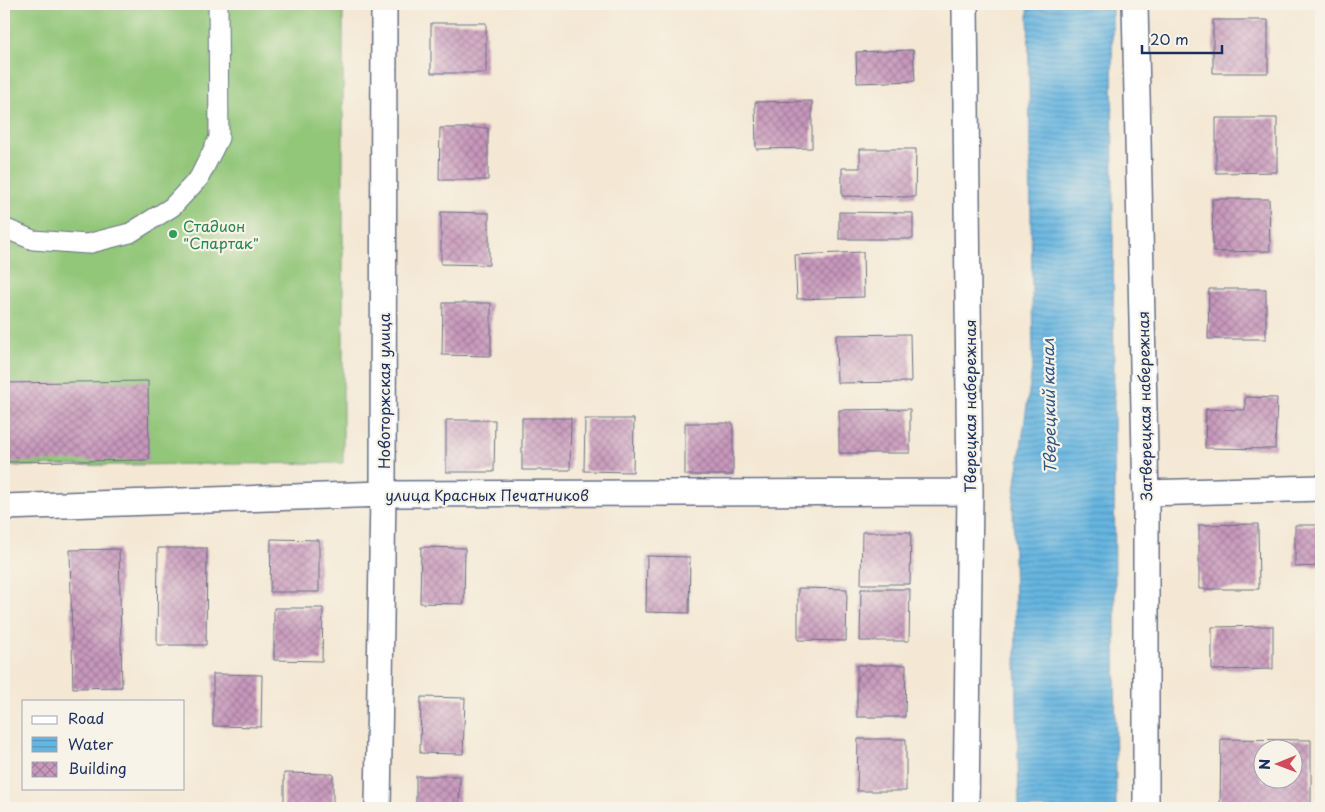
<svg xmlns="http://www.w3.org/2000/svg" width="1325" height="812" font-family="'Playpen Sans',sans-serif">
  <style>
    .pitch { fill: #92c678; stroke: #567a6b }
    .water { fill: url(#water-rules); stroke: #40729f }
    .building { fill: url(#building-cross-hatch); fill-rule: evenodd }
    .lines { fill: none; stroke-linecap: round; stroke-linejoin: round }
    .pedestrian-casing { stroke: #677087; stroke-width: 21 }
    .minor-casing { stroke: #677087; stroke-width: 28 }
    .pedestrian { stroke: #fff; stroke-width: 19 }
    .minor { stroke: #fff; stroke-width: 25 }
    .leisure-dot { fill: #2e9e5b; stroke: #f7f3e8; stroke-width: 2 }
    .labels { text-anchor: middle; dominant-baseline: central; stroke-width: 4.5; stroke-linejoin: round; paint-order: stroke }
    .leisure-label { font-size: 15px; fill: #27864d; stroke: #f7f3e8; text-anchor: start }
    .street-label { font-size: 15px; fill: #1b2f5e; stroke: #f7f3e8 }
    .water-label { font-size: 16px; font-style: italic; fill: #325785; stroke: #f7f3e8 }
  </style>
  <defs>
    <pattern id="water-rules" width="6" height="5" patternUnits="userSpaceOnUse" patternTransform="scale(1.25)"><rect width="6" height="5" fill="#66b5e0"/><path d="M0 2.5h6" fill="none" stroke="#5394b9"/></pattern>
    <pattern id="building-cross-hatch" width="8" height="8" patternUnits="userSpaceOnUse" patternTransform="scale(1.25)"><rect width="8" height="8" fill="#c898bb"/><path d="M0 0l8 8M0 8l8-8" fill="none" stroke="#a27c9b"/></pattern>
  </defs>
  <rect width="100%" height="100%" fill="#f7f3e8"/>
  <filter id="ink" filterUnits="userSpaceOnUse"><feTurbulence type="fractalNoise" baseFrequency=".02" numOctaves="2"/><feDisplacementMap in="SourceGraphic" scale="10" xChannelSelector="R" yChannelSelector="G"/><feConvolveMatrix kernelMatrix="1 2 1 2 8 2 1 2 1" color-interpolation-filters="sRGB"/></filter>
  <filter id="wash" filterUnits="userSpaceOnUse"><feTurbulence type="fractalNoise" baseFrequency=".0096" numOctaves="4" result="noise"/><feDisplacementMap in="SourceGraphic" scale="20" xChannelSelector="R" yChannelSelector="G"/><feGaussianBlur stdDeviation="1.12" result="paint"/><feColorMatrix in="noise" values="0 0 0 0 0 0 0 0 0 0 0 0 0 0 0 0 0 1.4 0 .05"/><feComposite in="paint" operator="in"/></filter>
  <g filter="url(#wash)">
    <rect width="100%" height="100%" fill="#f4e8d4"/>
    <!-- pitch -->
    <path class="pitch" d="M4,4h339v459l-339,3z"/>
    <!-- water -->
    <path class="water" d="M1028,4h84l4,804h-97l-6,-303 20,-143z"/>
    <g id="blocks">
      <!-- building -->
      <path class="building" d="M1213,20h55v53h-55z
        M431,23h55v50h-55z
        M913,50l2,31 -58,2 -1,-31z
        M812,101v47l-56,1 -1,-47z
        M1216,118h61v54l-61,1z
        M440,128h48v52h-49z
        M860,149h56l-1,48 -73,-1v-28h18z
        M1212,199h57l1,52 -57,1z
        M441,212l48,1v52l-48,-1z
        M839,212l74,1v26h-74z
        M863,252l1,45 -67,2 -2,-44z
        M1209,289h57v50h-58z
        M443,303h48v53l-49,-1z
        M910,334l1,48 -74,1 -1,-48z
        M148,381l1,79 -145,2v-79z
        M1245,397l32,1 -2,51 -70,-1 1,-39 39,1z
        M910,409v44h-71v-43z
        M522,418h49l-1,52h-48z
        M585,419h49l-1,53 -49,-1z
        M446,420h49l-1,52h-48z
        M685,423h48v52h-48z
        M1258,524l1,65h-60v-64z
        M1295,525h26v41l-26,1z
        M862,532h49l-1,52h-49z
        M271,539l48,1v52h-49z
        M421,547l44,1 -1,56 -44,-1z
        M158,548h49l-1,97h-49z
        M119,549l3,138 -49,1 -3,-138z
        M647,556l43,1 -1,56 -43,-1z
        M798,588l49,1 -1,52 -48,-1z
        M861,589h49l-1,52h-49z
        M274,608h49l-1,53 -48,-1z
        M1273,626v43l-61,1v-43z
        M857,665h49l-1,52h-48z
        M213,674l49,1 -1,52 -48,-1z
        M421,697l44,1 -2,56 -43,-1z
        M858,739h48v52h-49z
        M1221,739l90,1v68h-91zM1262,750h30v30h-30z
        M284,773l49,1v34h-49z
        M416,776h44l-1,32h-43z"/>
    </g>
  </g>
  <g filter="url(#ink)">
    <use href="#blocks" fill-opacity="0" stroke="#677087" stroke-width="1"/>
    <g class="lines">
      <defs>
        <path id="pedestrian" d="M4,228l29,12 54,4 43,-11 42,-26 27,-29 20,-40 -1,-134"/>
        <path id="minor" d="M965,4l5,488 -4,316
          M1135,4l11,496v308
          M1146,493l175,-5
          M4,507l379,-13 587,-2
          M378,808l5,-314 1,-490"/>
      </defs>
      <!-- pedestrian casing -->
      <use href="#pedestrian" class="pedestrian-casing"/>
      <!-- minor casing -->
      <use href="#minor" class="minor-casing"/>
      <!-- pedestrian -->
      <use href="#pedestrian" class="pedestrian"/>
      <!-- minor -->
      <use href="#minor" class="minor"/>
    </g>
  </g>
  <!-- markers -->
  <circle class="leisure-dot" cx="173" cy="234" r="5"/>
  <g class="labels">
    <!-- leisure labels -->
    <g class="leisure-label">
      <text x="183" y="225">Стадион<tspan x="183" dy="17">"Спартак"</tspan></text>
    </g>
    <!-- street labels -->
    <g class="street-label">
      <text transform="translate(383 391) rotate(-90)">Новоторжская улица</text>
      <text transform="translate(969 406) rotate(-90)">Тверецкая набережная</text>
      <text transform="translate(1144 406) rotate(-91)">Затверецкая набережная</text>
      <text x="487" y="494">улица Красных Печатников</text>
    </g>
    <!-- water labels -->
    <g class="water-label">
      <text transform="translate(1048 406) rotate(-91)">Тверецкий канал</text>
    </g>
  </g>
  <!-- margin -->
  <rect width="1325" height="812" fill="none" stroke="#f7f3e8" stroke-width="20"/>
  <!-- legend -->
  <rect x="22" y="700" width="162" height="90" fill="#f7f3e8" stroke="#9fa5b1"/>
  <rect x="32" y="716" width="25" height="8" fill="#ffffff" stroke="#9fa5b1"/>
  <text x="68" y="724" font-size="15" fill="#1b2f5e">Road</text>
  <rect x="32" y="737" width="25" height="15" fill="url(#water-rules)" stroke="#9fa5b1"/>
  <text x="68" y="750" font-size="15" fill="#1b2f5e">Water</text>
  <rect x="32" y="762" width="25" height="15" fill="url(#building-cross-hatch)" stroke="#9fa5b1"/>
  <text x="68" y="774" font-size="15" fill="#1b2f5e">Building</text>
  <!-- north arrow -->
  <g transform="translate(1278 764) rotate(269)"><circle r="24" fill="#f7f3e8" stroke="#9fa5b1"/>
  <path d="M0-4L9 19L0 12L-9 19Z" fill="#d1495b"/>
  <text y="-8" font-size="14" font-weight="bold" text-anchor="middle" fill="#1b2f5e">N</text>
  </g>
  <!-- scale -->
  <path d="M1142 45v8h80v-8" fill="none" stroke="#1b2f5e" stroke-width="2.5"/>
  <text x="1150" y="45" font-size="15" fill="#1b2f5e" stroke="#f7f3e8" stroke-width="4" paint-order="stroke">20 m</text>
</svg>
